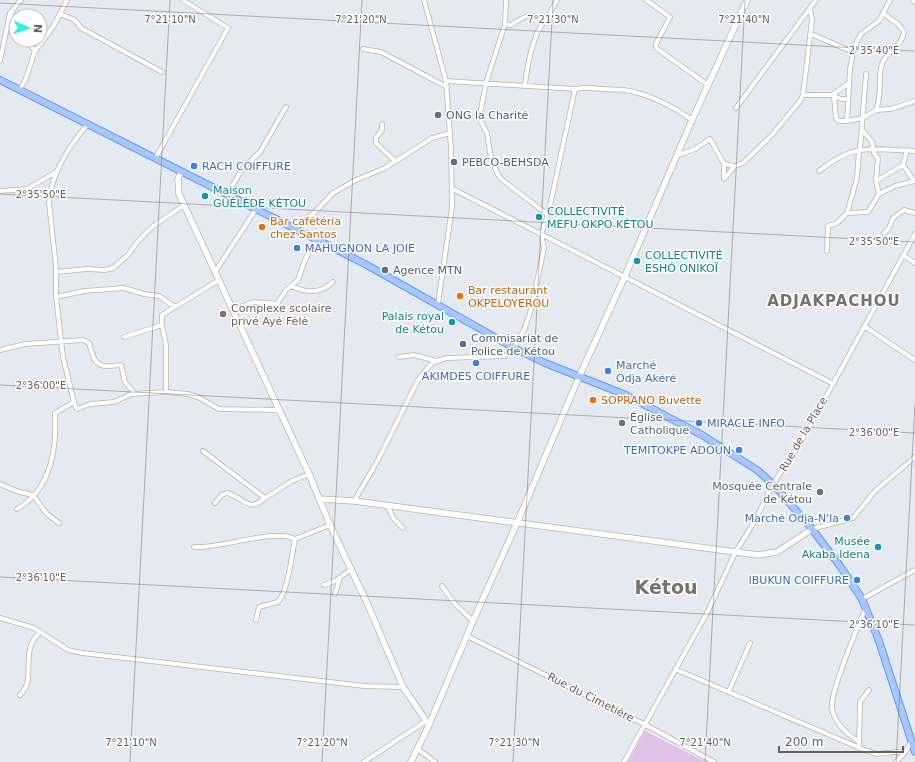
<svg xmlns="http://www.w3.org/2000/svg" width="915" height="762" viewBox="0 0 915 762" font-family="'DejaVu Sans',sans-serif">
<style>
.green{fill:#e2c1e8}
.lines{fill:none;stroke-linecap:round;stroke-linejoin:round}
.street-casing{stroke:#b8b4b1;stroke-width:5.5}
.secondary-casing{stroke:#b9b4b0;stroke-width:7}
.primary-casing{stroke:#569cf8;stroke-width:8}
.street{stroke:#fff;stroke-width:4}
.secondary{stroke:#fff;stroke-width:5.5}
.primary{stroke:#abc6ff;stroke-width:6}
.ticks{fill:none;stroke:#66615d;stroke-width:1;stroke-opacity:0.45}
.service-dot{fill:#5c6f8a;stroke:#fff;stroke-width:1.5}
.shop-dot{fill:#3f7fe0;stroke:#fff;stroke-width:1.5}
.culture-dot{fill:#0f9aa8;stroke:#fff;stroke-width:1.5}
.food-dot{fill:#e8710a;stroke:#fff;stroke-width:1.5}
.education-dot{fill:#8d6e63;stroke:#fff;stroke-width:1.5}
.worship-dot{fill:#6b7280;stroke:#fff;stroke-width:1.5}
.labels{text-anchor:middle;stroke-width:3;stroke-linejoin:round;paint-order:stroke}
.service-label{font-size:11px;fill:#4e5e75;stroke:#fff;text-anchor:start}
.shop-label{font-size:11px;fill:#366cbe;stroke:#fff;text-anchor:start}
.culture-label{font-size:11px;fill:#0d838f;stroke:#fff;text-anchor:start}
.food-label{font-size:11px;fill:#c56008;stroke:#fff;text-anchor:start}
.education-label{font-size:11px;fill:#785e54;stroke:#fff;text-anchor:start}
.worship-label{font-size:11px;fill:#5b616d;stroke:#fff;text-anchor:start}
.street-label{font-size:11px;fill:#66615d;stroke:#fff}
.district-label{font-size:15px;font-weight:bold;letter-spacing:1px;fill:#78716e;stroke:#fff}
.town-label{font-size:19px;font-weight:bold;fill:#78716e;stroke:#fff}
.ticks-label{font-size:10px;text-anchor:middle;fill:#66615d;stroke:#fff;stroke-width:3;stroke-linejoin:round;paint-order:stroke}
</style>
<rect width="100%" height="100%" fill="#e5e9f0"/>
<!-- green -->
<path class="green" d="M645 731 706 762H628Z"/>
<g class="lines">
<defs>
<path id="street" d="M424 0 446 81 451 148 452 207 438 304
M506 0 505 24 486 83 480 114V120L487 133 490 153 497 173 501 179 548 215
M646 0 670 17 656 44V48L708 85
M890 0 879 21 861 34 854 47 850 69 847 121 863 118 876 110 891 109 915 101
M913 0 915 2
M11 14 16 29
M60 14 75 20 81 28 162 72
M505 24 511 25C526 15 529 13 546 20L557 0
M811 34 853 52
M26 40 35 51
M363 49 381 52 447 87
M0 61 10 13 21 0
M446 81 575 89C585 87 592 88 602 89 610 90 617 89 624 90 650 94 671 105 692 120
M525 85C527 67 533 32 546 20
M19 90 25 81 35 51 53 27 67 0
M803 95H832L849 83
M834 96 841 99H848
M834 97 836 118 839 121H847
M736 108 816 0
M876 110C883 93 877 79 882 64 886 51 902 47 904 32L898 24 884 14
M382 124V130L376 138V143L395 161
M862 130 872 142 874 153 878 158 876 181 879 194
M860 149 866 74
M678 155 695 149 710 139 724 164 735 166 743 163 771 136 800 101 803 95 812 20 810 9
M155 159 228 28 183 0
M903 165 914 181
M819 171C857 141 871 150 915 151
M724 179 735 166
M724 179V164
M876 181 903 165 907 150
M453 189 832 383
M0 191 27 189 56 172
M227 194 243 168 260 152 286 107
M847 213 857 178 859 150
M295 229 315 212 333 193 356 180 385 168 432 138 450 133
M884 233 889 228 893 218 904 210 915 213
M827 251 828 226 837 223 847 213 868 212 879 194 895 186 915 181
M903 255 915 263
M56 272 87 269 105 270 113 268 128 255 138 241 152 227 184 205
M215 272 256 209
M291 286C307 293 320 294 333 282
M56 297 84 291 124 288 144 294 159 296 175 307 219 280
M233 310 253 302 277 304 286 290 298 280 305 260 316 240
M162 325 166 345V392L188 394 198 397 219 409 278 410
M864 326 915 360
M124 337 162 325V315L175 307
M0 350 25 344 83 340 89 343C92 352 93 365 105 366 110 367 116 365 121 365L125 382 135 394
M399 357 414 355 437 361
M74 402 77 409 90 404 114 402 132 394 166 392
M203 451 265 498 292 481 309 474
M0 484 19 492 33 495 47 514 59 523
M354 501 378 460 418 380 431 364 437 361 447 358 505 356 514 348 525 328 532 306 544 248 541 234 548 215 575 89
M215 503 222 495 227 493C244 497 248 514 265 498
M387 505 394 519 403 528
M17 509C51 490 57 449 55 413L74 402 63 357 56 297V267L49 203C51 173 69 146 88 124
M812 529 853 518 875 491 915 457
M194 547C222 549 272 528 295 539L330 525
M324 585 335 581 350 570
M442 586 455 604 473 621
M335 594 340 578
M862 599 915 570
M0 618 34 628 68 650 82 653 364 686 403 687
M256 620 259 607 278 602C288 591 292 554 295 539
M467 636 644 724 714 762
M675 669 867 751 877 754 906 751
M729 691 750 643
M20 695C38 678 18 653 40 632
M858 741C846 733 834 723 832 708 830 691 858 627 866 607
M859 748 860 702 869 690
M418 749 435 762
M364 762 426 721
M624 762 707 613 735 553 756 519 773 484 805 435 915 234
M896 762 906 751 911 742"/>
<path id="secondary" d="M181 172 178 179 179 194 309 474 330 525 368 605 403 687 429 725
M319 499 354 501 758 555 777 552 812 529
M411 762 429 725 473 621 517 523 579 377 625 276 692 120 747 0"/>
<path id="primary" d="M0 80 365 264 514 348 545 363 626 395 702 435 757 470 773 484 812 529 840 566 862 599 879 641 915 752"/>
</defs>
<!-- street casing -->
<use href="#street" class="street-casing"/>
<!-- secondary casing -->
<use href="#secondary" class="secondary-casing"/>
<!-- primary casing -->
<use href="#primary" class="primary-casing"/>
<!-- street -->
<use href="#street" class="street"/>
<!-- secondary -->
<use href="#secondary" class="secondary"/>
<!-- primary -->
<use href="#primary" class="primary"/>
</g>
<!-- ticks -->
<path class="ticks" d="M0 3 915 51M0 194 915 242M0 385 915 433M0 577 915 625M130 762 170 0M322 762 362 0M513 762 553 0M705 762 745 0M896 762 915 404"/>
<!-- markers -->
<g class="service-dot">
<circle cx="438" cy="115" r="4"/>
<circle cx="454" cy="162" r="4"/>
<circle cx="385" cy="270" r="4"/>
<circle cx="463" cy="344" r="4"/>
</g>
<g class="shop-dot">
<circle cx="194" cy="166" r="4"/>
<circle cx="297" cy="248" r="4"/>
<circle cx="476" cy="363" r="4"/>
<circle cx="608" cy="371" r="4"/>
<circle cx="699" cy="423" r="4"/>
<circle cx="739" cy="450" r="4"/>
<circle cx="847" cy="518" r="4"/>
<circle cx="857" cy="580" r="4"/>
</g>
<g class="culture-dot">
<circle cx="205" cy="196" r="4"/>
<circle cx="539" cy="217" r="4"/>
<circle cx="637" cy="261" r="4"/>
<circle cx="452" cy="322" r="4"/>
<circle cx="878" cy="547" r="4"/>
</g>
<g class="food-dot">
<circle cx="262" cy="227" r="4"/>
<circle cx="460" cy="296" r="4"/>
<circle cx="593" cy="400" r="4"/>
</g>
<circle class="education-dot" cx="223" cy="314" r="4"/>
<g class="worship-dot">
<circle cx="622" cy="423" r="4"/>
<circle cx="820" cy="492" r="4"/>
</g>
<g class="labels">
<!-- service labels -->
<g class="service-label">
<text x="446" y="119">ONG la Charité</text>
<text x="462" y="166">PEBCO-BEHSDA</text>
<text x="393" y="274">Agence MTN</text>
<text x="471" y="342">Commisariat de<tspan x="471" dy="13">Police de Kétou</tspan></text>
</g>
<!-- shop labels -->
<g class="shop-label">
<text x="202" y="170">RACH COIFFURE</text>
<text x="305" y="252">MAHUGNON LA JOIE</text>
<text x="616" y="369">Marché<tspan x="616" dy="13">Odja Akéré</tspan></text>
<text x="476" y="380" text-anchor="middle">AKIMDES COIFFURE</text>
<text x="707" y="427">MIRACLE INFO</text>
<text x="731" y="454" text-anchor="end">TEMITOKPE ADOUN</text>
<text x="839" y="522" text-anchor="end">Marché Odja-N'la</text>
<text x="849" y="584" text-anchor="end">IBUKUN COIFFURE</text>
</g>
<!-- culture labels -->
<g class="culture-label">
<text x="213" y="194">Maison<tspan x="213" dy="13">GUÈLÈDE KÉTOU</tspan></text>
<text x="547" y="215">COLLECTIVITÉ<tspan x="547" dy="13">MEFU OKPO KÉTOU</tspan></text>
<text x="645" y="259">COLLECTIVITÉ<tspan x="645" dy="13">ESHÓ ONIKOÏ</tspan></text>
<text x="444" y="320" text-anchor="end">Palais royal<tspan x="444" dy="13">de Kétou</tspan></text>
<text x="870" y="545" text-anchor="end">Musée<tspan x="870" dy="13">Akaba Idena</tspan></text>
</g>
<!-- food labels -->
<g class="food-label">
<text x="270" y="225">Bar cafétéria<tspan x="270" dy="13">chez Santos</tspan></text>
<text x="468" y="294">Bar restaurant<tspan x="468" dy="13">OKPELOYEROU</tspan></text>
<text x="601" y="404">SOPRANO Buvette</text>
</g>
<!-- education labels -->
<g class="education-label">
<text x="231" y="312">Complexe scolaire<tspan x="231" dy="13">privé Ayé Fèlè</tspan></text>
</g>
<!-- worship labels -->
<g class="worship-label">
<text x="630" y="421">Église<tspan x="630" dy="13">Catholique</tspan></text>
<text x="812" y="490" text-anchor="end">Mosquée Centrale<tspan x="812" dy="13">de Kétou</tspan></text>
</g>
<!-- street labels -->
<g class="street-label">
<text transform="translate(803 434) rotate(-60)" y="4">Rue de la Place</text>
<text transform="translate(591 697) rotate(27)" y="4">Rue du Cimetière</text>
</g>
<!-- district labels -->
<g class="district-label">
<text x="834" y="306">ADJAKPACHOU</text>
</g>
<!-- town labels -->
<g class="town-label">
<text x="666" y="594">Kétou</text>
</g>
</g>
<g class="ticks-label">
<text x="170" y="23">7°21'10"N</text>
<text x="361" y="23">7°21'20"N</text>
<text x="553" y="23">7°21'30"N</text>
<text x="744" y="23">7°21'40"N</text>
<text x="874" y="54">2°35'40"E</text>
<text x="41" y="198">2°35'50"E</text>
<text x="874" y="245">2°35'50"E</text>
<text x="41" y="389">2°36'00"E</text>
<text x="874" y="436">2°36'00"E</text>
<text x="41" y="581">2°36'10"E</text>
<text x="874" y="628">2°36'10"E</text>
<text x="131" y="746">7°21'10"N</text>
<text x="322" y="746">7°21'20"N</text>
<text x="514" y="746">7°21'30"N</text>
<text x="705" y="746">7°21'40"N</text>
</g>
<!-- north arrow -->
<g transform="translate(28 28) rotate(93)"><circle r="19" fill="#ffffff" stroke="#c2c0be"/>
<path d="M0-3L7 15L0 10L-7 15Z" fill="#2af2e2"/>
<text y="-6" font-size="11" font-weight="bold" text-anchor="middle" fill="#66615d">N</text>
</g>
<!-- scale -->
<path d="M779 746v6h124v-6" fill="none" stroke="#66615d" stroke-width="2"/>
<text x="785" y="746" font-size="12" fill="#66615d" stroke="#ffffff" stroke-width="3" paint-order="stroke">200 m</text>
</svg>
